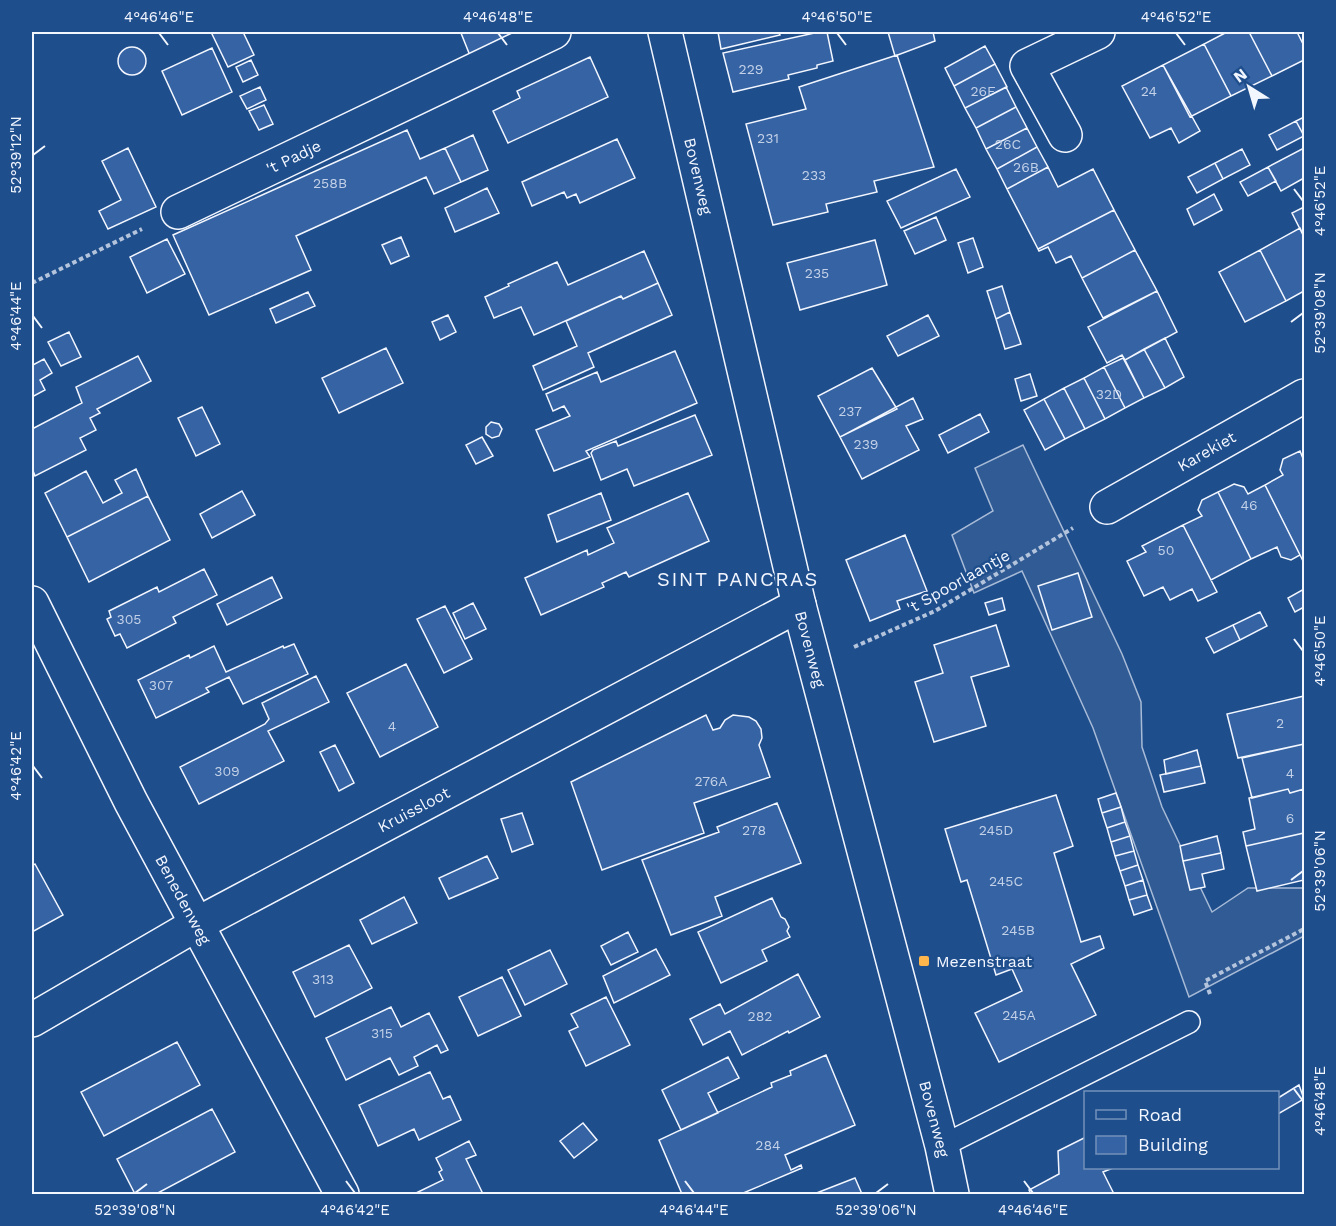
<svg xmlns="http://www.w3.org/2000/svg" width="1336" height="1226" viewBox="0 0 1336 1226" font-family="'Work Sans',sans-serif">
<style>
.built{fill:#305b95;stroke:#a8bbd7;stroke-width:1.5}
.building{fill:#3563a3;stroke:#f2f6ff;stroke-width:1.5}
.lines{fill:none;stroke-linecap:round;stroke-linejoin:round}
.lane-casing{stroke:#f2f6ff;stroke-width:24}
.street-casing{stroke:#f2f6ff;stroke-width:36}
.secondary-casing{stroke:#f2f6ff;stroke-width:36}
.path{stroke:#b3c4dc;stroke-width:4;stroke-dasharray:4.5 3;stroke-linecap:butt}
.lane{stroke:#1f4e8c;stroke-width:21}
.street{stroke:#1f4e8c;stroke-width:33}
.secondary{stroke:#1f4e8c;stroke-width:33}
.ticks{fill:none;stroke:#f2f6ff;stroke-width:2}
.poi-dot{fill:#ffb74d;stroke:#1f4e8c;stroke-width:2}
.labels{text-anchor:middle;stroke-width:4.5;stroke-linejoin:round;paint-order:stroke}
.number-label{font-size:14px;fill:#c3d1e8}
.street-label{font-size:16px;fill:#f2f6ff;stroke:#1f4e8c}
.poi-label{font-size:16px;fill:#f2f6ff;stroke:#1f4e8c;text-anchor:start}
.quarter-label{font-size:20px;letter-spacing:1.5px;fill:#f2f6ff;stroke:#1f4e8c}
.neatline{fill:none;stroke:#f2f6ff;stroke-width:2}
.ticks-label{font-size:15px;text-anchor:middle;fill:#f2f6ff}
</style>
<rect width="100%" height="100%" fill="#1f4e8c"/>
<!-- built -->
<path class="built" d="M1023 445 1122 654 1141 702 1142 747 1162 807 1212 912 1248 888H1304V936L1189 997 1093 728 1022 571 974 593 952 535 993 511 975 468Z"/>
<!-- building -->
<path class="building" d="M211 32H243L254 55 228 67Z
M466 32H509L513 42 471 58 461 33Z
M718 32H779L780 35 721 49Z
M819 32H827L833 61 817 65V68L788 75 789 79 733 92 723 53Z
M888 32H933L935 41 895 56Z
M1227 32H1249L1272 76 1231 96 1204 44Z
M1249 32H1297L1304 46V60L1272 76Z
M1204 44 1231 96 1190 117 1163 65Z
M985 46 995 64 954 86 945 68Z
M118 61a14 14 0 1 1 28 0a14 14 0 1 1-28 0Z
M212 48 232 92 182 115 162 71Z
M897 55 934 167 874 181 877 192 826 204 828 212 773 225 746 124 806 109 799 87Z
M590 57 608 97 508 143 493 111 520 98 517 91Z
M251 60 258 75 243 82 236 67Z
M995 64 1007 87 965 108 954 86Z
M1163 65 1200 131 1179 143 1171 128 1150 138 1122 86Z
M260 87 266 100 247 109 240 96Z
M1006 87 1016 107 976 128 965 108Z
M264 105 273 124 259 130 249 111Z
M1016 107 1027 128 986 149 976 128Z
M1304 117V136L1296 121Z
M1296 121 1304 136 1277 150 1269 135Z
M1027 128 1037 147 997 169 986 149Z
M407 130 420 159 445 148 461 182 434 194 426 177 296 236 311 270 209 315 173 235Z
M473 135 488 170 461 182 445 148Z
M617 139 635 178 580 203 576 194 567 198 564 192 532 206 522 182Z
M1037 147 1048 167 1007 189 997 169Z
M128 148 156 207 108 229 99 211 121 200 102 161Z
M1304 148V178L1281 191 1268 167Z
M1242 149 1250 165 1223 179 1215 163Z
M1215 163 1223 179 1197 193 1188 177Z
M1048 167 1058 187 1093 169 1114 210 1038 249 1007 189Z
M1268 167 1276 181 1248 196 1240 182Z
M956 169 970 197 901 228 887 201Z
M487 188 499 213 455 232 445 208Z
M1214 194 1222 210 1194 225 1187 209Z
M1304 207V237L1292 213Z
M1114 210 1135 250 1082 278 1071 256 1056 263 1048 247 1039 251 1038 249Z
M936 217 946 240 915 254 904 231Z
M1300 228 1304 237V291L1286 301 1260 250Z
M401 237 409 256 391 264 382 245Z
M973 238 983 267 968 273 958 243Z
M167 239 185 274 147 293 130 257Z
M875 240 887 285 800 310 787 263Z
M1135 250 1157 291 1103 318 1082 278Z
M1260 250 1286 301 1245 322 1219 272Z
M644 251 658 283 623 299 621 296 534 335 521 307 494 318 485 297 509 286 508 284 557 262 568 285Z
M658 283 672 315 588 353 594 367 543 390 533 366 577 346 566 321 621 296 623 299Z
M1002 286 1010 312 996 319 987 291Z
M1157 291 1177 332 1125 360 1122 355 1107 363 1088 327Z
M308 292 315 306 276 323 270 309Z
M1010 312 1021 344 1005 349 996 319Z
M448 315 456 332 440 340 432 322Z
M928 315 939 336 898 356 887 336Z
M69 332 81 357 61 366 48 342Z
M1165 338 1184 377 1165 388 1144 349Z
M386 348 403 383 339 413 322 378Z
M1144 349 1165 388 1144 398 1125 360Z
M675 351 697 403 586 451 590 457 554 471 536 430 570 416 564 406 553 411 546 394 597 372 601 382Z
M138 356 151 381 97 409 100 413 90 418 96 430 80 438 86 450 35 476 32 468V429L82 403 76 387Z
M1123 358 1144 398 1125 408 1104 367Z
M44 359 52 373 40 380 45 390 32 397V363L33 365Z
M1104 367 1125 408 1105 419 1084 378Z
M872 368 897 409 840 437 818 396Z
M1030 374 1037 396 1021 401 1015 379Z
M1084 378 1105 419 1085 429 1064 388Z
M1064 388 1085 429 1065 439 1044 399Z
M913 398 923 419 906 426 919 450 862 479 840 437Z
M1044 399 1065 439 1045 450 1024 410Z
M202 407 220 444 196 456 178 418Z
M980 414 989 432 948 453 939 435Z
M695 415 712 455 634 486 627 469 601 480 591 453 593 450 616 441 618 446Z
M491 422 499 424 502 429 499 436 492 438 486 434V427Z
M482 437 493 456 476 464 466 445Z
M1300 451 1304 461V563L1265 485 1283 475 1280 470 1283 459Z
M136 469 148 496 67 537 45 493 86 471 103 503 122 493 115 480Z
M1234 484 1244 487 1248 494 1265 485 1300 555 1291 560 1281 557 1277 547 1251 559 1218 492Z
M242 491 255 515 212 538 200 514Z
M1218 492 1251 559 1211 580 1183 525 1202 516 1198 510 1202 500Z
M601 493 611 520 557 542 548 515Z
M688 493 709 541 629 577 626 572 602 583 604 587 541 615 525 578 587 550 588 555 614 543 607 528Z
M148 496 170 540 89 582 67 537Z
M1183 525 1217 592 1198 601 1192 589 1170 600 1163 587 1144 596 1127 561 1146 552 1142 546Z
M905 535 927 591 897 601 900 609 870 621 846 560Z
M204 569 217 595 173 617 176 623 127 648 120 634 115 636 107 619 111 617 109 611 157 587 159 592Z
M1078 573 1092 617 1052 630 1038 586Z
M272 577 282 598 227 625 217 604Z
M1304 589V607L1295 612 1288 598Z
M1002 598 1005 610 989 615 985 603Z
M473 603 486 629 465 639 453 613Z
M445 606 472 659 444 673 417 619Z
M1260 612 1267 626 1240 640 1233 625Z
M996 625 1009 666 971 677 986 726 934 742 915 682 943 673 934 645Z
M1233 625 1240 640 1214 653 1206 638Z
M294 644 308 674 243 704 229 677 206 688 209 692 156 718 138 680 189 655 190 658 214 646 226 672 283 646 284 648Z
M406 664 438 727 380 757 347 693Z
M316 676 329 702 268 731 284 761 199 804 180 767 265 724 269 719 262 703Z
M1304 696V744L1238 758 1227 714Z
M706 715 713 730 720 728 725 720 733 715 749 717 756 721 761 729 762 738 759 745 770 777 694 803 704 833 602 870 571 782Z
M1304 744V789L1290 793 1288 789 1252 798 1242 758Z
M335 745 354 783 339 791 320 752Z
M1197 750 1201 766 1166 774 1164 760Z
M1201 766 1205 783 1164 792 1160 775Z
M1288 789 1290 793 1304 789V833L1246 846 1243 832 1255 829 1249 798Z
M1116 793 1121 807 1102 813 1098 799Z
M1056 795 1073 846 1054 853 1081 942 1100 936 1104 948 1071 964 1096 1015 999 1062 975 1013 1022 991 1012 969 996 975 967 880 961 882 945 829Z
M777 803 801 863 715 897 722 916 671 935 642 860 719 832 717 827Z
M1121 807 1125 822 1107 828 1102 813Z
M522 813 533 844 512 852 501 819Z
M1125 822 1130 836 1111 842 1107 828Z
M1304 833V880L1257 891 1246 846Z
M1130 836 1134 851 1115 856 1111 842Z
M1217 836 1221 853 1183 861 1180 846Z
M1134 851 1138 865 1120 871 1115 856Z
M1221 853 1224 869 1202 874 1205 887 1190 890 1183 861Z
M487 856 498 878 449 899 439 878Z
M35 864 63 915 32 932V866Z
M1138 865 1143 880 1125 886 1120 871Z
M1143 880 1147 895 1129 900 1125 886Z
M1147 895 1152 909 1134 915 1129 900Z
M404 897 417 923 372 944 360 920Z
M772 898 781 917 785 919 789 927 787 931 790 937 762 950 767 961 721 983 698 932Z
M628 932 638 952 611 965 601 946Z
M349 945 372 988 315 1017 293 972Z
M656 949 670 975 614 1003 603 976Z
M550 950 567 984 525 1005 508 970Z
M798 974 820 1017 789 1033 788 1031 742 1055 730 1031 703 1045 690 1019 720 1004 725 1014Z
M502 977 521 1016 478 1036 459 997Z
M606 997 630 1045 586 1066 569 1031 578 1027 571 1014Z
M391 1007 401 1027 429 1013 448 1050 441 1053 437 1045 414 1057 418 1066 399 1075 390 1058 346 1080 326 1038Z
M177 1042 200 1085 104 1136 81 1092Z
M826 1055 855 1125 785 1155 791 1170 801 1165 802 1168 741 1194H682L659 1140 772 1087 771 1083 791 1075 790 1071Z
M728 1057 739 1078 708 1093 718 1113 681 1130 662 1090Z
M430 1072 443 1099 450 1096 461 1120 419 1140 414 1129 378 1146 359 1105Z
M1299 1085 1304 1099 1278 1114V1098Z
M212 1109 235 1152 156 1194H135L117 1159Z
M583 1123 597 1140 574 1158 560 1141Z
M1086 1137V1168H1113L1103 1172 1114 1194H1031L1029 1190 1059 1174 1058 1151Z
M469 1141 476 1155 466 1159 483 1194H414L443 1180 439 1172 442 1170 436 1158Z
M855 1178 862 1194H814Z"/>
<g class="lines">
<defs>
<path id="lane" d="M942 1146 1189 1022"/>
<g id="street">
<path d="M1065 135 1027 66 1098 32"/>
<path id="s1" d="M178 212 554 32"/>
<path id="s2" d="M1107 507 1304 396"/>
<path id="s3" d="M32 603 131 802 342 1194"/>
</g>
<g id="secondary">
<path id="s4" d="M665 32 799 605 942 1146 952 1194"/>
<path id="s5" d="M32 1020 197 924 799 605"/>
</g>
</defs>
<!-- lane casing -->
<use href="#lane" class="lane-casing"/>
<!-- street casing -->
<use href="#street" class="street-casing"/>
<!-- secondary casing -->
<use href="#secondary" class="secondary-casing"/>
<!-- path -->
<path class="path" d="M32 283 142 229
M854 647 935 611 1073 528
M1210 994 1205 981 1304 929"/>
<!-- lane -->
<use href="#lane" class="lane"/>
<!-- street -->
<use href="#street" class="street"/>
<!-- secondary -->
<use href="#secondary" class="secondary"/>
</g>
<!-- ticks -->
<path class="ticks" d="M159 33 168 45M498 33 507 45M837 33 846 45M1176 33 1185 45M33 155 45 146M1294 189 1303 201M33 316 42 328M1291 322 1303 313M1294 639 1303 651M33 766 42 778M1291 880 1303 871M1294 1089 1303 1101M346 1181 355 1193M685 1181 694 1193M1024 1181 1033 1193M135 1193 147 1184M876 1193 888 1184"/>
<!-- markers -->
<rect class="poi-dot" x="918" y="955" width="12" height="12" rx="3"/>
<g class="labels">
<!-- number labels -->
<g class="number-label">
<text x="751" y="74">229</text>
<text x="983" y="96">26F</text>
<text x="1149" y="96">24</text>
<text x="768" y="143">231</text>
<text x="1008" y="149">26C</text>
<text x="1026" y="172">26B</text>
<text x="814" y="180">233</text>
<text x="330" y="188">258B</text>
<text x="817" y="278">235</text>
<text x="1109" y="399">32D</text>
<text x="850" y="416">237</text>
<text x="866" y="449">239</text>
<text x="1249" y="510">46</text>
<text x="1166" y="555">50</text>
<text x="129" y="624">305</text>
<text x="161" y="690">307</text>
<text x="1280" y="728">2</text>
<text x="392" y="731">4</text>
<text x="227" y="776">309</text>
<text x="1290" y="778">4</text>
<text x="711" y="786">276A</text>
<text x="1290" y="823">6</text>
<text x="754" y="835">278</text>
<text x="996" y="835">245D</text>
<text x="1006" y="886">245C</text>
<text x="1018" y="935">245B</text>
<text x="323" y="984">313</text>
<text x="1019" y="1020">245A</text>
<text x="760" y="1021">282</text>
<text x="382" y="1038">315</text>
<text x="768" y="1150">284</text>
</g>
<!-- street labels -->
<g class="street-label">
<text dy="6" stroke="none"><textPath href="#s1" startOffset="128">'t Padje</textPath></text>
<text dy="6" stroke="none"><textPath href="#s4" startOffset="148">Bovenweg</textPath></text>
<text dy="6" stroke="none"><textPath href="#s2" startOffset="114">Karekiet</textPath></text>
<text transform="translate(958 581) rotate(-29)" y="6">'t Spoorlaantje</text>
<text dy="6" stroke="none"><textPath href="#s4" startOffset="634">Bovenweg</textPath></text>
<text dy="6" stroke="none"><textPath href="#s5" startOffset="436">Kruissloot</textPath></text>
<text dy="6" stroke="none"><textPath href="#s3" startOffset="333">Benedenweg</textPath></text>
<text dy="6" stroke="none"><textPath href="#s4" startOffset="1120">Bovenweg</textPath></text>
</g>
<!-- poi labels -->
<g class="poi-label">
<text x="936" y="967">Mezenstraat</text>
</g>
<!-- quarter labels -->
<g class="quarter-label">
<text x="738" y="586">SINT PANCRAS</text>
</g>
</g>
<!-- border -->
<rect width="1336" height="1226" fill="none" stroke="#1f4e8c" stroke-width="66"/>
<!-- legend -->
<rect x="1084" y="1091" width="195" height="78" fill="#1f4e8c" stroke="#7391ba" stroke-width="1.5"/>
<rect x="1096" y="1110" width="30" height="9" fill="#1f4e8c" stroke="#7391ba" stroke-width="1.5"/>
<text x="1138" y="1121" font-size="18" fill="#f2f6ff">Road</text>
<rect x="1096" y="1136" width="30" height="18" fill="#3563a3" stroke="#7391ba" stroke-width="1.5"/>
<text x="1138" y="1151" font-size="18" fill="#f2f6ff">Building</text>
<!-- north arrow -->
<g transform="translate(1249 87) rotate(323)" stroke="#1f4e8c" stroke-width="4.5" paint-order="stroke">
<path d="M0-4.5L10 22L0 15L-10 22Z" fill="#f2f6ff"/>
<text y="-9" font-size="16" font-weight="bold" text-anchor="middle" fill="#f2f6ff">N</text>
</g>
<rect x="33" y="33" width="1270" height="1160" class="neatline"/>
<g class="ticks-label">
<text x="159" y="22">4°46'46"E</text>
<text x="498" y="22">4°46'48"E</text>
<text x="837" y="22">4°46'50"E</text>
<text x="1176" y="22">4°46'52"E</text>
<text transform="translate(16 155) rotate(-90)" y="5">52°39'12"N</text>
<text transform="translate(1320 201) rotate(-90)" y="5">4°46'52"E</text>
<text transform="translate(1320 313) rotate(-90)" y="5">52°39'08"N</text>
<text transform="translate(16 316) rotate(-90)" y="5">4°46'44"E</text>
<text transform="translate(1320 651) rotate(-90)" y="5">4°46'50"E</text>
<text transform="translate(16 766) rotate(-90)" y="5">4°46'42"E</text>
<text transform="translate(1320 871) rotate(-90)" y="5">52°39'06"N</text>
<text transform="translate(1320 1101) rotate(-90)" y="5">4°46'48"E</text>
<text x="135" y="1215">52°39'08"N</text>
<text x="355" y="1215">4°46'42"E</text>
<text x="694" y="1215">4°46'44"E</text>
<text x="876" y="1215">52°39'06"N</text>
<text x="1033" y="1215">4°46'46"E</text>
</g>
</svg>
